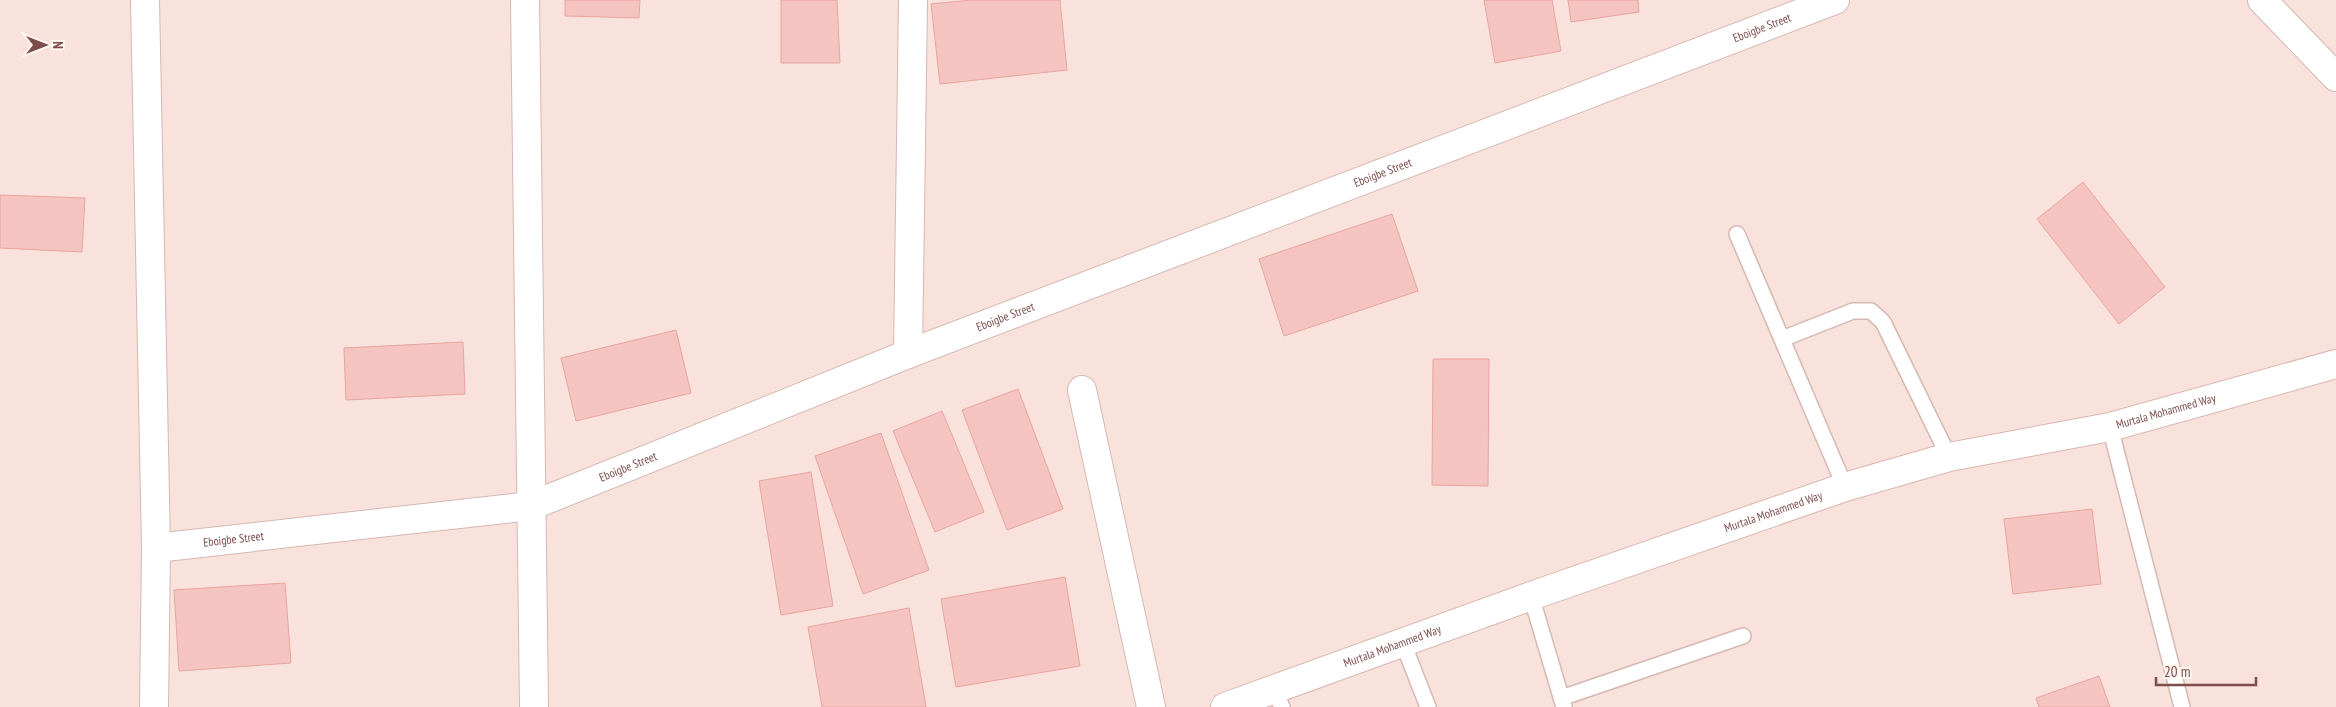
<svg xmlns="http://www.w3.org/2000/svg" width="2336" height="707" viewBox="0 0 2336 707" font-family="'PT Sans Narrow',sans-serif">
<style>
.residential{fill:#f8e2db}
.building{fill:#f5c4c0;stroke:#e9a49f}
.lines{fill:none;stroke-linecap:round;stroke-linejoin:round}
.lane-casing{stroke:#d6b8b3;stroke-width:18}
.street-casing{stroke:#d6b8b3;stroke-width:30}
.secondary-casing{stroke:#dab6b0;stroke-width:30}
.lane{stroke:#fff;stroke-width:15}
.street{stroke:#fff;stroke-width:28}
.secondary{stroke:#fff;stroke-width:28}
.labels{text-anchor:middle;stroke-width:4.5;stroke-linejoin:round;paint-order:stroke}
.street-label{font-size:12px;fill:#7c4d4a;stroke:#fff6f2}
</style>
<rect width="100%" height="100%" fill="#fef0ea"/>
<!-- residential -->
<path class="residential" d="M0 0H2336V707H0Z"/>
<!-- building -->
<path class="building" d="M565 0H640L639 18 565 16Z
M781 0H837L840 63H781Z
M971 0H1060L1067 70 940 84 931 4Z
M1484 0H1552L1561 51 1495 63Z
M1568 0H1638L1639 12 1571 22Z
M2083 182 2165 287 2119 324 2037 219Z
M0 195 85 198 82 252 0 248Z
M1392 214 1418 291 1284 336 1259 259Z
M676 330 691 393 576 421 561 358Z
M463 342 465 394 346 400 344 348Z
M1433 359H1489L1488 486 1432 485Z
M1018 389 1063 509 1007 530 962 410Z
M942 411 984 512 935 532 893 431Z
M881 433 929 570 863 594 815 456Z
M811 472 833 606 781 615 759 481Z
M2092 509 2101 584 2013 594 2004 519Z
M1065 577 1080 666 956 687 941 599Z
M285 583 291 663 179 671 174 590Z
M909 608 926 707H822L808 627Z
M2099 676 2110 707H2039L2036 698Z"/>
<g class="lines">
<defs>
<path id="lane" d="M1737 234 1845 487
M1782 339 1853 311H1871L1883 322 1949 457
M2110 427 2182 707
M1531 596 1564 707
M1403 643 1428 707
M1274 689 1282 707
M1561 698 1743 636"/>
<g id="street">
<path d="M145 0 156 548 154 707"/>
<path d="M525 0 534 707"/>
<path d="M2262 0 2336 77"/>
<path d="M908 354 913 0"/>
<path d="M1082 390 1151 707"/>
<path id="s1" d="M156 548 531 506 908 354 1835 0"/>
</g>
<g id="secondary">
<path id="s2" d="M1225 707 1531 596 1845 487 1949 457 2110 427 2336 364"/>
</g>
</defs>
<!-- lane casing -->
<use href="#lane" class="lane-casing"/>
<!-- street casing -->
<use href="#street" class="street-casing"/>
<!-- secondary casing -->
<use href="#secondary" class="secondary-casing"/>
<!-- lane -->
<use href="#lane" class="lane"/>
<!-- street -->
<use href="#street" class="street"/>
<!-- secondary -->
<use href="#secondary" class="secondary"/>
</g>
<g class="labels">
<!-- street labels -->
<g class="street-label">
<text dy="4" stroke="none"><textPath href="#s1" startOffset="1698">Eboigbe Street</textPath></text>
<text dy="4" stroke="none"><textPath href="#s1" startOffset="1292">Eboigbe Street</textPath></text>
<text dy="4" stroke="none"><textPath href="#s1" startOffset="888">Eboigbe Street</textPath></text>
<text dy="4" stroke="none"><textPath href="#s2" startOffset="988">Murtala Mohammed Way</textPath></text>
<text dy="4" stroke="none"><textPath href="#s1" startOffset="482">Eboigbe Street</textPath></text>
<text dy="4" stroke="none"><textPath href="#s2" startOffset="582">Murtala Mohammed Way</textPath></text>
<text dy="4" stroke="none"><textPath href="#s1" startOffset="78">Eboigbe Street</textPath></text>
<text dy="4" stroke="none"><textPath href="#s2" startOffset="178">Murtala Mohammed Way</textPath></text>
</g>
</g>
<!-- north arrow -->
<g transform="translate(45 45) rotate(90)" stroke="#fff6f2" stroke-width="4" paint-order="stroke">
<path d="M0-4L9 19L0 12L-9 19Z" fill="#7c4d4a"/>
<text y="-8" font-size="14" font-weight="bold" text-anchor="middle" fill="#7c4d4a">N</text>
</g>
<!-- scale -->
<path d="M2156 677v8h100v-8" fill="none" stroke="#7c4d4a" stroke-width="2.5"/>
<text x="2164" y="677" font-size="15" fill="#7c4d4a" stroke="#fff6f2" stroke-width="4" paint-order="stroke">20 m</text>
</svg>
